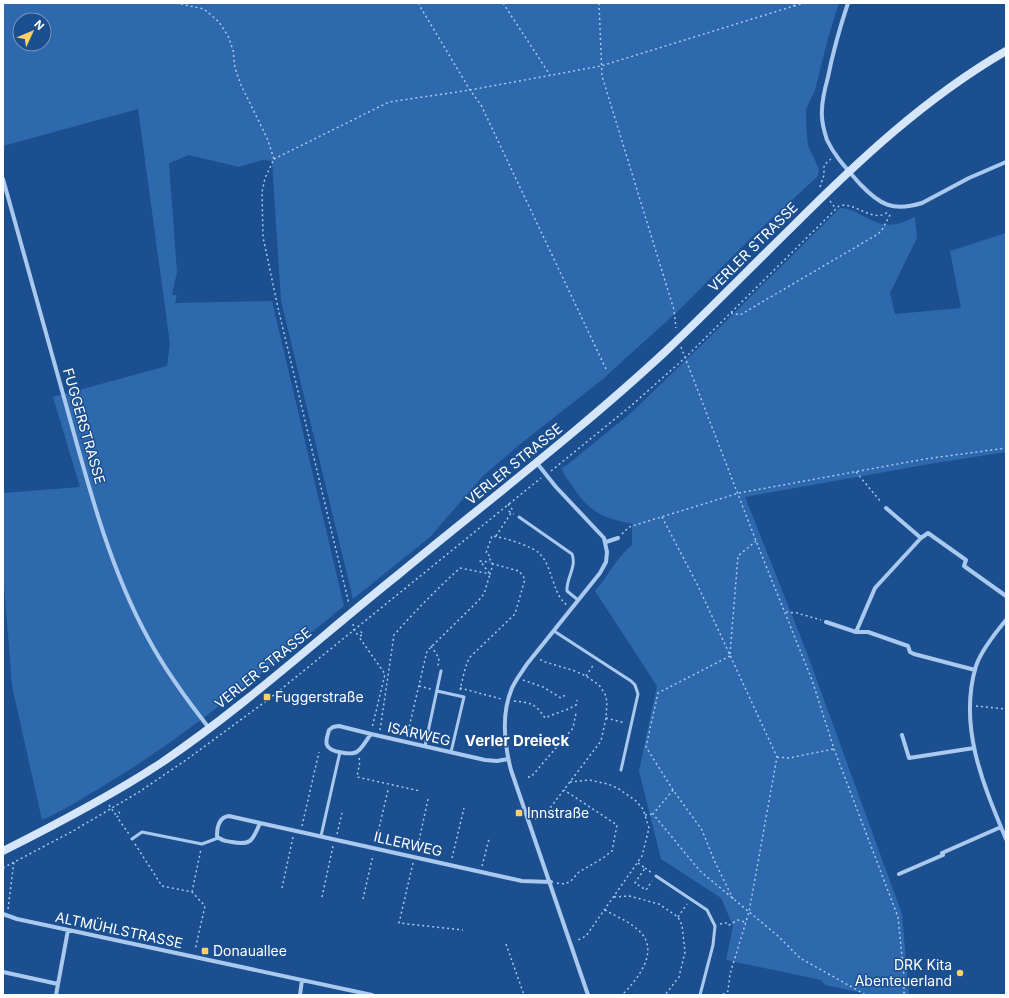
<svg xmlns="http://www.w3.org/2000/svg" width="1009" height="998" viewBox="0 0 1009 998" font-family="Inter,sans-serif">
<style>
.green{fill:#2e69ad;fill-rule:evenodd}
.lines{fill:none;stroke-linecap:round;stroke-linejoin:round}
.path{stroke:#a9c9ee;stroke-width:1.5;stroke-dasharray:2 3;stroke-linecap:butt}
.lane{stroke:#a9c9ee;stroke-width:3}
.street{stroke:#a9c9ee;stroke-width:4}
.secondary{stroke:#d6e6fa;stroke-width:8}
.poi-dot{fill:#ffd166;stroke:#1b4f8f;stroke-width:1.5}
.labels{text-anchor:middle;stroke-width:3;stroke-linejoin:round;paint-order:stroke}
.street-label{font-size:14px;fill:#fff;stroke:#1b4f8f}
.poi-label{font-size:14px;fill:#fff;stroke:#1b4f8f;text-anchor:start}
.neighbourhood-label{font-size:15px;font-weight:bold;fill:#fff;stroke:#1b4f8f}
</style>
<rect width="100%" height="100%" fill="#1b4f8f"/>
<!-- green -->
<path class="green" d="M3 3H839L828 38 815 90 806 109V123L808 146 819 169 818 176 754 235 677 312 628 356 603 379 519 445 483 476 430 537 353 599 281 301 272 161 262 160 239 167 189 155 169 163 177 272 172 295H177L175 303 272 301 344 606C266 669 189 735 103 786 83 798 63 811 42 820L12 686 3 570V493L80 487 53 397 167 366 170 344 138 109 3 146ZM20 20H44V44H20Z
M840 208C848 208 854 211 861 215 883 226 891 229 915 217L917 238 890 293 895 314 961 308 950 251 1006 233V452L935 463 745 497 807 653 902 914 909 995H871L825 985 821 980 726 960 733 926 721 898 661 859 639 771 657 686 595 591C608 576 617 557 632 545V524C603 518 589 512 573 487 569 481 564 475 561 468L567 465 632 412 720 327Z"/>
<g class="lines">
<!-- path -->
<path class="path" d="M176 3 204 9 219 22 228 36 233 50 235 68 241 85 267 138 274 159 265 178 262 192 263 237 278 308 349 604
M418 3 470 90 481 105 606 369
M503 3 550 75
M599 3 602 76 674 310 676 328
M794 6 804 3
M274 159 389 102 470 90 601 66 794 6 793 3
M820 187 824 175V165L831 159
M830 201 836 209
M731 313 740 315 878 234 882 230 891 213
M681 347 756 541 812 680 834 749 898 917 904 976V995
M551 471 632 405 686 357 839 206C856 201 872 224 888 212
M856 472 881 502
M508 504 512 509 509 511 511 513
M662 517 698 586 777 757 749 912 730 974 728 991 722 995
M622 534 629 527 739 493 925 459 1006 448
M496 536 511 513 514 514
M493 564 490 562V556L486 553 492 536C503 537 531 546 539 553 546 560 549 569 552 578 556 589 558 598 567 605
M786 612 797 613 821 620
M353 624 354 630 357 634 361 632 363 634 359 637 385 674 372 728
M431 646 439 658 438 666
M730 654 738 556 756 541
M730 656 658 693 646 747 673 790 702 830 714 860 733 899
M586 676 594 664
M523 680 543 687 561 698 567 694
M419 686 431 689
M460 688 501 699
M514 701C531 703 535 703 545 718 555 713 566 711 576 705L577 700
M976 706 1006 709
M606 718 625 723
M380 730 394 635C415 611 437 589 460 568L490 574 493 564 519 571 525 579 515 614 469 658 465 669 460 690
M407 736 427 651 479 600 484 594 490 574 480 561 490 562
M777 757 789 758 834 749
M359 758 360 761 357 777 420 791
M528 777H531L573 728 576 713
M570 782 589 780 608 784 619 789 636 801 643 809 649 828 642 856 586 936 576 941
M673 790 653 814 700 871 778 936 800 958 866 995
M109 805 115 814 119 812 120 814 117 817 129 834
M645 815 653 814
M535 819 544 816 601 741 606 718 607 702 605 694 599 685 586 676 575 671 545 662 539 659
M302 826 319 752
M337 834 342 813
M376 841 388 790
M135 844 162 886 192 892 205 906 195 950
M417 850 428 799
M452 858 464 808
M413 863 399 923 463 930
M638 863 645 868 635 883 646 890 652 881
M482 866 489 839
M3 868 73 831 139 792 186 760 269 699 541 478
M645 868 652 873
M557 883 565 884 571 881 579 872 603 858 612 851 617 825 564 790
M282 888 293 837
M192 892 201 849
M322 897 333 846
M614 897 629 896 659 904 678 917 682 925 685 952 679 977 665 995
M363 899 373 855
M8 909 14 861
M605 910C615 916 628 921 637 929 662 949 638 979 622 995
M678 917 687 904
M720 924 724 923H728L729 925 738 920 745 922
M506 944 524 995"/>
<!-- lane -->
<path class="lane" d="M519 517 572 554C577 567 566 578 567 591L578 600
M554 631 631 681 635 685 638 694 621 770
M437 691 464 697 451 752
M425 746 441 671
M321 836 340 752
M132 839 142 832 202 844 218 838
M656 876 707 910 715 926 713 945 700 995"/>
<!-- street -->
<path class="street" d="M848 3C840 27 833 52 828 77 825 88 822 99 822 110 821 120 824 131 827 140 835 157 848 170 860 184 880 205 893 212 922 203L969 178 1006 162
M3 179C23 250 43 322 63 394 86 476 107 563 148 638 165 670 187 700 209 728
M536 462 556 487 604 538 607 552 606 562 600 573 527 664C522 672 516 679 512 688 501 714 504 743 511 770L588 995
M886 508 921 538 875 588 856 632H868L908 646 910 652 914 654 975 670
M921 538 928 533 966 560 964 566 1006 596
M606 542 618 538
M1006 620C996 632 981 651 976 666 958 726 983 784 1006 839
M826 622 856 632
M371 734 339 726 333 727 329 730C328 734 325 741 327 745 329 752 353 756 358 751 363 747 367 739 371 734L485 760 497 761 508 759
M902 735 909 758 974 748
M260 823 229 816C219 817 217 826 217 836 221 841 226 841 232 842 251 846 253 840 260 823L522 881 551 882
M899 874 943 855 942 853 1001 827
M3 914 17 919 372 995
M3 972 58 984
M56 995 68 930
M300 995 302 980"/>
<!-- secondary -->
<path class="secondary" d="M3 851C57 824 111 796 161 763 245 706 320 637 399 574 489 500 582 429 667 350 709 310 750 268 792 227 857 162 925 98 1006 51"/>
</g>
<!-- markers -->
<g class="poi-dot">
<rect x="263" y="693" width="8" height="8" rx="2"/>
<rect x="515" y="809" width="8" height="8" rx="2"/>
<rect x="201" y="947" width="8" height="8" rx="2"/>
<circle cx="960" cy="973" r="4"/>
</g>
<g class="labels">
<!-- street labels -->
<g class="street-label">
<text transform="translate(753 247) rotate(-45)" y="5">VERLER STRASSE</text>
<text transform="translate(84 426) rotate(74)" y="5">FUGGERSTRASSE</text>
<text transform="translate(514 464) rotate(-39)" y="5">VERLER STRASSE</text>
<text transform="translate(263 668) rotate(-39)" y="5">VERLER STRASSE</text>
<text transform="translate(419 734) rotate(13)" y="5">ISARWEG</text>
<text transform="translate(408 844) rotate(13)" y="5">ILLERWEG</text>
<text transform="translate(119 930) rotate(12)" y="5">ALTMÜHLSTRASSE</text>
</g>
<!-- poi labels -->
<g class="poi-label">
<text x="275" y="702">Fuggerstraße</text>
<text x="527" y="818">Innstraße</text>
<text x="213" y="956">Donauallee</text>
<text x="952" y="970" text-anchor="end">DRK Kita<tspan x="952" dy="16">Abenteuerland</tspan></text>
</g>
<!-- neighbourhood labels -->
<g class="neighbourhood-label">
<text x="517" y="746">Verler Dreieck</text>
</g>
</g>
<!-- border -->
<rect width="1009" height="998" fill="none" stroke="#ffffff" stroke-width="8"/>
<!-- north arrow -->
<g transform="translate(32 32) rotate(46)"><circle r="19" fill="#1b4f8f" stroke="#7695bc"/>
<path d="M0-3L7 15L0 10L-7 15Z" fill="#ffd166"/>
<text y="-6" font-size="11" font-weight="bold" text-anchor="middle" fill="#ffffff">N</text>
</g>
</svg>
